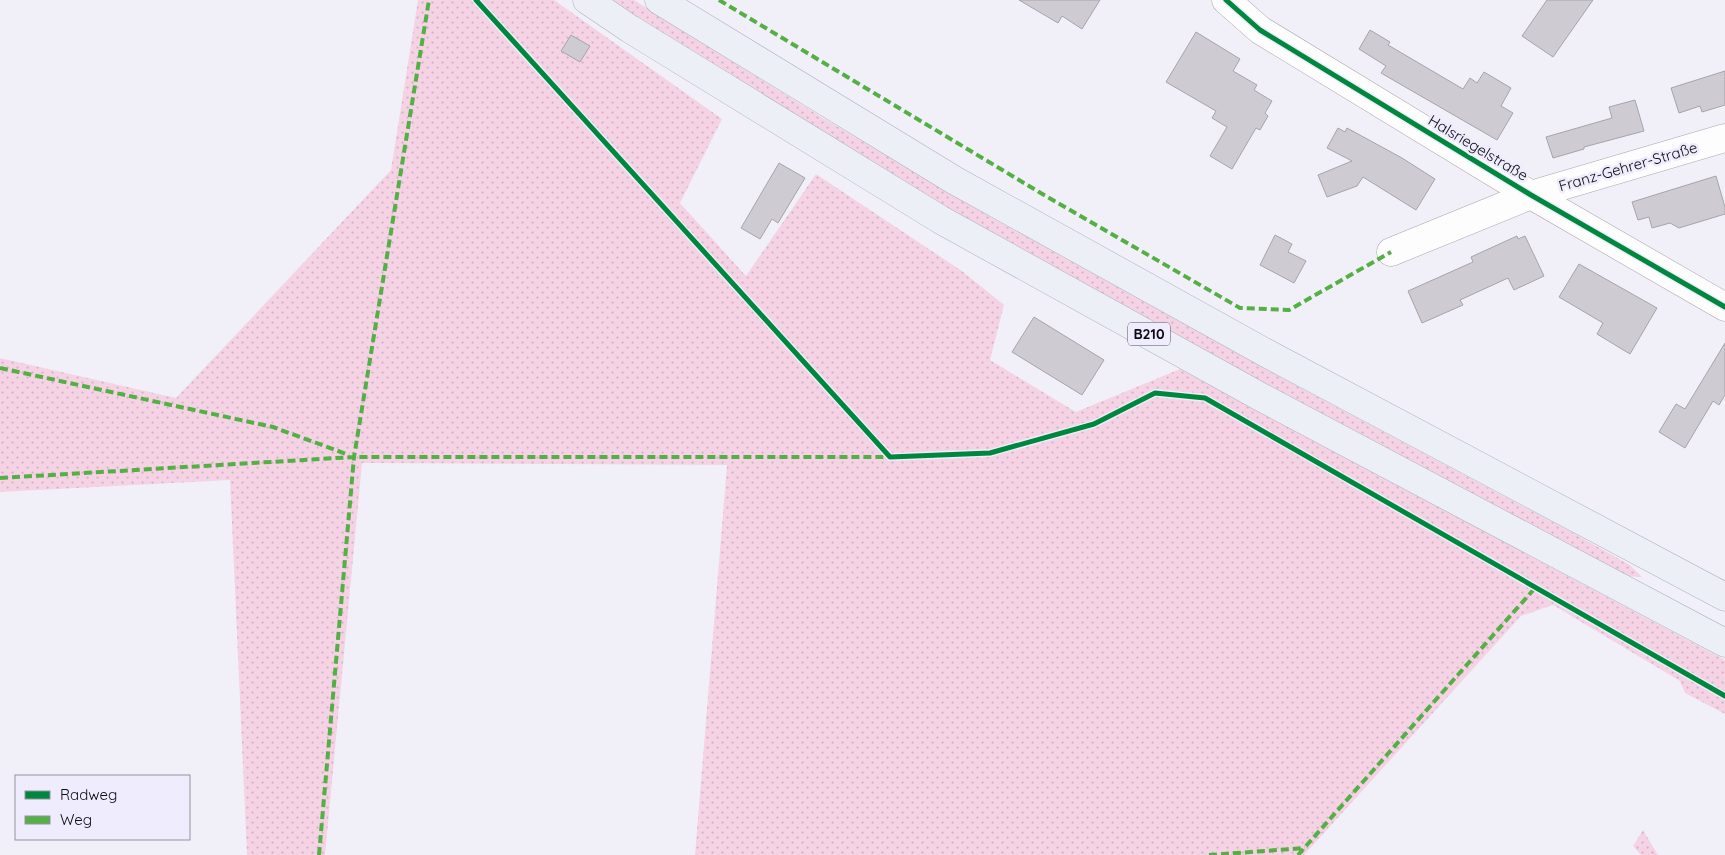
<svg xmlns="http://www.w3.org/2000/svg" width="1725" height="855" viewBox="0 0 1725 855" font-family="Quicksand,sans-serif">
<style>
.grass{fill:url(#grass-dots)}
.building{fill:#ceccd2;stroke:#a6a4aa}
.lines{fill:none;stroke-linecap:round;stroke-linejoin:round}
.minor-casing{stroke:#a7a7ad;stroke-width:29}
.major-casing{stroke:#adb2bf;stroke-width:29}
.minor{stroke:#fdfdfe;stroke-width:28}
.major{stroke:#eceff6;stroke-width:28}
.quiet{stroke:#54b044;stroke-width:4;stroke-dasharray:8 4;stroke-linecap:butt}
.cycleway-casing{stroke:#eeecfd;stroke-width:8}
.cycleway{stroke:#00873e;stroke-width:5}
.labels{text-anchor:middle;stroke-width:5;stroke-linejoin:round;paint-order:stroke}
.shield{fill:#eeecfd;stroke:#504f58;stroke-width:1}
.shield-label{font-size:14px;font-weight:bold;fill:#0c0c11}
.street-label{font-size:15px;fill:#0c0c11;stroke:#eeecfd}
</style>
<defs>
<pattern id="grass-dots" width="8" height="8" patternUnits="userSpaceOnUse" patternTransform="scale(1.25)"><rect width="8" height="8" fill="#f5d3e5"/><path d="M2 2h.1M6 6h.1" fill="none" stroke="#d1b4c3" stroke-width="1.8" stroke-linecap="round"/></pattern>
</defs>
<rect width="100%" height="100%" fill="#f1f0f9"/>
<!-- grass -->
<path class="grass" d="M418 0H554L722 119 680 203 746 276 816 174 962 271 1004 305 990 360 1076 412 1180 369 1725 660V714L1685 693 1680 681 1553 605 1521 616 1304 855H695L727 465 362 463 325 855H247L230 480 0 492V358L176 398 391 170Z
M609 0H634L823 118 994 219 1299 387 1573 533 1630 565 1642 577 1624 576 1298 403 911 188Z
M1643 830 1658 855H1641L1633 846Z"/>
<!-- building -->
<path class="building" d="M1019 0H1100L1082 29 1062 16 1058 23Z
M1547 0H1593L1553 57 1522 36Z
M1370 30 1390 42 1388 45 1463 89 1470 78 1477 83 1484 72 1511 88 1501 106 1513 113 1497 140 1381 73 1386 66 1359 49Z
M1196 32 1240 59 1233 71 1257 85 1254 90 1272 101 1265 113 1268 116 1260 130 1256 128 1232 169 1210 156 1227 127 1212 118 1216 111 1166 82Z
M571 35 590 46 580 62 561 51Z
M1725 71V105L1702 112 1700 106 1679 113 1671 88Z
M1635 100 1644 131 1584 147V149L1553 158 1546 137 1612 118 1609 107Z
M1338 128 1345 132 1347 128 1402 158 1435 179 1416 210 1363 177 1357 186 1327 197 1318 175 1352 161 1327 148Z
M779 163 805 178 778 223 772 219 760 239 741 228Z
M1716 176 1725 207V214L1679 228 1670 223 1652 228 1649 217 1638 220 1632 202Z
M1275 235 1292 244 1288 252 1306 261 1294 283 1260 265Z
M1517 236 1518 239 1525 236 1544 276 1514 290 1508 278 1460 300 1463 305 1422 323 1408 291 1473 262 1471 257Z
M1579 264 1657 308 1630 354 1597 334 1603 323 1559 297Z
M1034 317 1104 360 1082 395 1012 352Z
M1725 343V395L1719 405 1713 401 1685 448 1659 432 1676 404 1685 409Z"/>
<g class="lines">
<defs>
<path id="minor" d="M1226 0 1260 30 1531 195 1725 307
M1391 252 1531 195 1725 138"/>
<path id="major" d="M587 0 630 29 941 220 1259 396 1725 643
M659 0 954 180 1268 354 1725 597"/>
</defs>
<!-- minor casing -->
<use href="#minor" class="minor-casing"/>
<!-- major casing -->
<use href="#major" class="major-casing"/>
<!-- minor -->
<use href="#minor" class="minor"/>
<!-- major -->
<use href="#major" class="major"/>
<!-- quiet -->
<path class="quiet" d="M719 0 1039 192 1240 308 1289 310 1391 252
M0 368 273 427 349 455
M0 478 354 457H890
M319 855 354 457 429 0
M1209 855 1305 848
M1298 855 1535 588"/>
<defs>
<path id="cycleway" d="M476 0 890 457 990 453 1094 424 1155 393 1205 398 1725 696
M1226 0 1260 30 1531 195 1725 307"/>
</defs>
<!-- cycleway casing -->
<use href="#cycleway" class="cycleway-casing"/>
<!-- cycleway -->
<use href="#cycleway" class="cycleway"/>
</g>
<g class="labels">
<!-- shield labels -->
<rect class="shield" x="1128" y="322.5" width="42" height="23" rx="4"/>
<g class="shield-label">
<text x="1149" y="339">B210</text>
</g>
<!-- street labels -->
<g class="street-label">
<text transform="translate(1478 148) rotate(31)" y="5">Halsriegelstraße</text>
<text transform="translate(1628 167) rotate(-16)" y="5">Franz-Gehrer-Straße</text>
</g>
</g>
<!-- legend -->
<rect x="15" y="775" width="175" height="65" fill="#eeecfd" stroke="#94929f"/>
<rect x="25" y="791" width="25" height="8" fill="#00873e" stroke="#94929f"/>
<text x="60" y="800" font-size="15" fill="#0c0c11">Radweg</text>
<rect x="25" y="816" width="25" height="8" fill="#54b044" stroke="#94929f"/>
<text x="60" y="825" font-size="15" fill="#0c0c11">Weg</text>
</svg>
